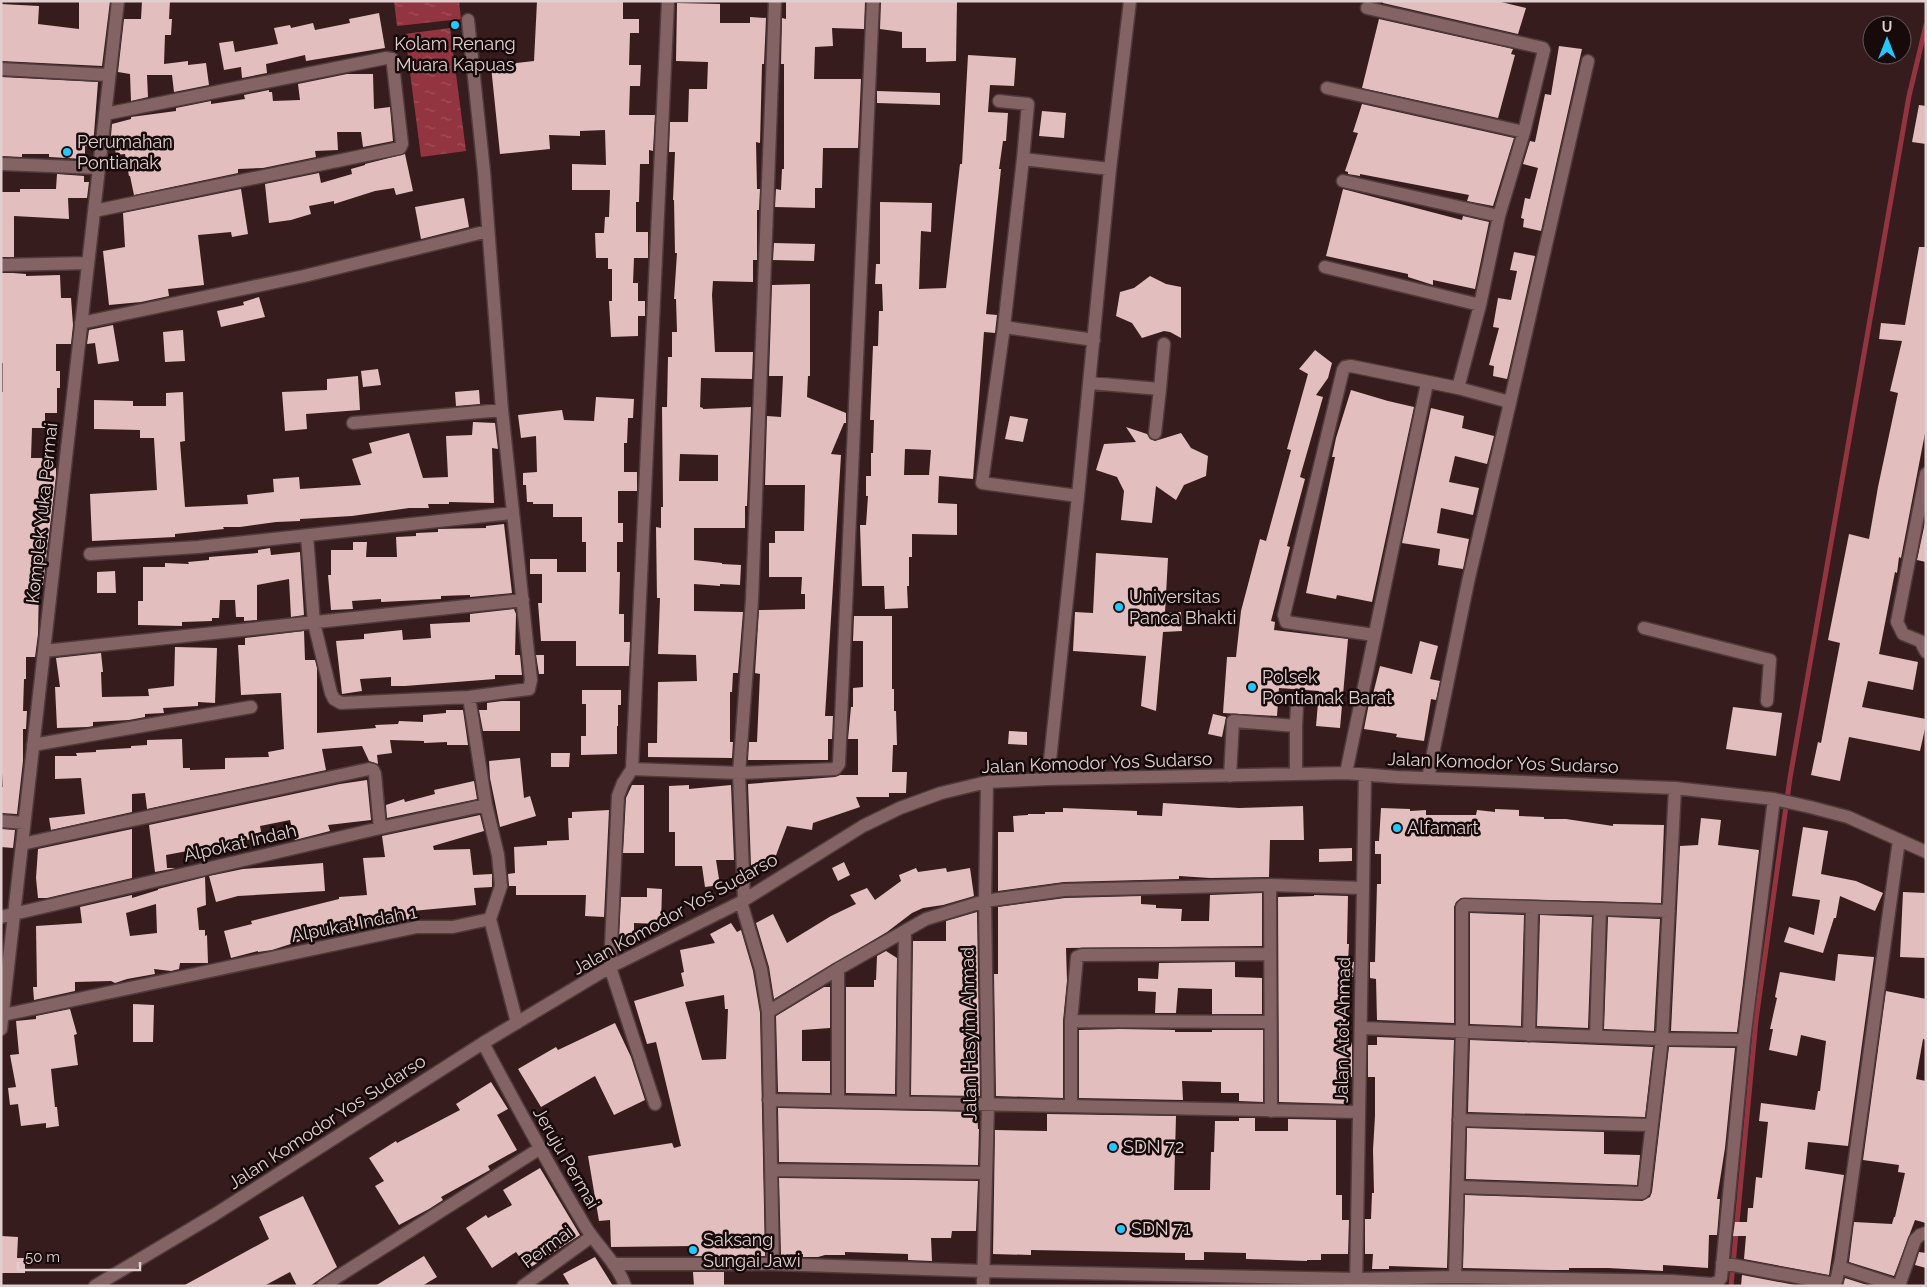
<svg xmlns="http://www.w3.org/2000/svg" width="1927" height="1287" viewBox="0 0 1927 1287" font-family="Raleway,sans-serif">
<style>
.water{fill:url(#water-ripples)}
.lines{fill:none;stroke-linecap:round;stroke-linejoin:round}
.stream{stroke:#933540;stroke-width:5}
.building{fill:#e2bebe;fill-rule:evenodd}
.minor-casing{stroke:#503a3c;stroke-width:15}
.minor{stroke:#836364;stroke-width:12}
.poi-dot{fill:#23c9fe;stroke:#160a0b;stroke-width:2}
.labels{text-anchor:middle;stroke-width:5;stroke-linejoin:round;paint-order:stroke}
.poi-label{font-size:18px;fill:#e1cfcf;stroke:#160a0b;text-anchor:start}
.street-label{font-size:18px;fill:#e1cfcf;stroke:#160a0b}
</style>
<defs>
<pattern id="water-ripples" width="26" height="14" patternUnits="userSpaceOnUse" patternTransform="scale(1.25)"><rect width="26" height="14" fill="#933540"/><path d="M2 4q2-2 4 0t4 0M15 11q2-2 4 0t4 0" fill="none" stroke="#a2515b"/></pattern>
</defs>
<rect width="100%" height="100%" fill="#371c1e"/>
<!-- water -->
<path class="water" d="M394 1H459L461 19 397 26Z
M450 28 466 151 421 157 405 34Z"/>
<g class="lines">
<!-- stream -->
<path class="stream" d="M1731 1286 1756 1020 1790 778 1909 96 1926 25"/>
</g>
<!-- building -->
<path class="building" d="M79 1H110L102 66 1 61V4L39 6 38 24 79 29Z
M142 1H170L169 19H172L171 35H165L164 64 188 61V65L206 63 209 85 174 92 172 75H147L148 97 131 101 130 74 118 72 124 19H141Z
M537 1H623V19H639V33H630L629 65H641L640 86H630L629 115H655L653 151 649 150V164H640L639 202H636V232H648V258H634L633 283H638V301H645V316H638V336L611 337 609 301H612V269H608V258H596L595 233H604L605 217H609L610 190H572V164L606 165 605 130 580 131V136L549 135 550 149 500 154 491 66 534 61Z
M786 1H865L864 29 832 28 833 46 815 47 814 79H861L858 148H823L822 188H815V208L775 207 776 189 781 190 782 169H784V64H781L782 18 786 19Z
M881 1H957L956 61 926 62V48H902V32L880 29Z
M1383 1H1497L1526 8 1518 34 1383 3Z
M677 3 720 4V23H750V17L766 18 764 64H762L760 143 756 142 757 189H760L759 210H757V260H753V282L713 281 712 295 715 352H753L752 379 701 378 700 407 703 408V409L751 407 747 506H745V528H694V560L722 563V564L741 565 740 585 720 584V586L694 584V611L743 612 738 673H733L732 692H730V742H733L732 758 648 757V743H657L658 682 697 681 696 655 658 654 660 598H657L656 527 661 528V507H663L662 407H667L668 357H672V332H677L676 299H674L677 253H675L674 200H673L675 152H669L670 122H688L689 89H707L708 62 676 61ZM680 454 718 455V481H679Z
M379 13 385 48 306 61 305 55 266 64 267 73 242 78 241 67 224 70 219 43 233 41 235 52 278 44 274 28 290 25 291 28 313 23 315 30 350 23 349 19Z
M1379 19 1513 49 1511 54 1515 55 1498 118 1362 88Z
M1559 46 1582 49 1541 231 1523 227 1524 219 1521 218 1525 198 1530 199 1538 168 1523 164 1530 141 1535 142 1545 94 1551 95Z
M968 55 1016 58 1014 86 990 85 988 112 1008 113 1006 141H1003L999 169H1001L986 314 997 315 995 333 984 332 973 479 939 476 938 503 957 504V535L912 534V557H909V586H907L908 608 885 609 884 586H862L860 525H866L868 496H866V476H871V453H873L874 420H870L873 346H878L879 311H883L882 284H875L876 264H880V202L932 203 931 232 921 231 919 289 946 288 960 164H962ZM905 449 931 450 929 475H904Z
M347 74H373L374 109 390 107 393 141 363 147 361 132H337L338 150 315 151 316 157 263 168 238 169V173L134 195 130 176H129L125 154 116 155 115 148 110 147 112 124 131 119V117L176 111V108L211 101V104L245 99 244 95 269 90V92H272L273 101 300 100 298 84Z
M1 77 98 82 93 147 85 146V159L49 157V154H22V157L1 156Z
M877 91 940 93V105L877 103Z
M1362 104 1514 138 1493 206 1467 201 1469 195 1360 174V176L1348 174V172L1345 171 1358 133 1353 132Z
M1919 105 1926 106V144L1912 142Z
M1042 111 1066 113 1064 138 1039 136Z
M405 154 413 191 396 195 394 188 375 191 334 204V201L309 206 311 214 291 220 269 223 265 184 319 173 321 183 352 174 351 169 365 165V164Z
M57 174 84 176V182H89L87 198H68L69 219 14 216V257H1V192H20V189H56Z
M241 189 248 234 232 237 231 232 198 235 204 285 168 289 169 296 141 302 109 305 103 251 125 247 123 213Z
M1343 189 1462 220 1463 216 1489 222 1475 289 1433 280V285L1408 277V274L1326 256Z
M464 198 469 227 421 239 415 207Z
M774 243 815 244 814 261 773 260Z
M1919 247H1926V428L1901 558 1899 557 1897 573 1895 572 1879 654 1918 662 1913 690 1868 681 1862 707 1926 719V724L1920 751 1849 737 1840 781 1811 775 1818 742 1821 743 1840 643 1828 640 1849 534 1869 539 1878 487 1898 393 1890 391 1902 341 1879 339 1881 323 1905 325Z
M1514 252 1535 256 1507 379 1493 376 1494 366 1489 365 1499 328 1493 327 1498 298 1511 300 1517 271 1510 270Z
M1 273H13L26 274V276L60 275 61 298H71L73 325 71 344H56V371H60V388H57V413H45V428H32L31 458H49V468H56V476L43 585H39L38 634 35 657H26V679H24L23 711H27L26 729H23V761L17 814 1 813V787H3L1 758V392H3V363H1Z
M1150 276 1166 284 1181 287V338L1170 332 1164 331 1142 338 1132 323 1116 316 1120 292 1134 288Z
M810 284V376H808L807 397 846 413V423H844L831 454 841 455 825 716H833L832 739H828V760H748L749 742H757L760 674 755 673 759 610 805 609V594H801L802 577H769V543H775V531H804L805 485H765L767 416 781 417 783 376H769L772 285Z
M259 297 265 317 221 327 217 311 244 305 243 302Z
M113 325 119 361 98 364 95 343 87 344 89 330Z
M183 330 185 361 165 362 163 332Z
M1315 350 1332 363 1328 378 1316 395 1323 397 1300 477 1305 479 1287 546 1290 547 1271 621 1275 622 1274 630 1348 639 1340 728 1316 726 1319 691 1279 688 1277 716 1223 713 1227 657H1236L1241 611 1260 539 1266 541 1291 450 1287 449 1308 374 1299 369Z
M378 369 381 385 363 387 361 371Z
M358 376 360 410 306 414 307 429 285 431 282 392 327 390V379Z
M479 390 480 404 456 406 455 392Z
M1351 390 1388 401 1414 407 1372 602 1337 595 1336 599 1306 593 1335 457H1332L1336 438Z
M183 392 185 441 180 442 185 507 248 504 247 495 274 492 273 479 299 477 300 489 361 485 352 459 372 453 369 443 409 433 423 478 448 477 446 436 472 435 473 422 495 423 498 449 492 448 494 503 449 502V504H428L429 508H409L352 516 300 519V521L276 522 240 527H223L224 529 175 534V537L92 541 90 494 157 490 154 438H140V430L94 429V400L133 401V406H166V393Z
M596 397 634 399 633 418H628L627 443H624V472H637V491H618V523H623V542H617V572H620L619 614H624V642H630L629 666H576V641H541L538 603H542V574H530V559H557V572H586V542H582V517H553V504H533V502H527L526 485H523V473L537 472 536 436 521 438 518 415 562 410 564 420 594 421Z
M1431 408 1464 416 1462 428 1494 436 1487 464 1455 456 1449 482 1479 488 1473 515 1441 508 1437 533 1469 539 1463 569 1438 565 1440 549 1402 543Z
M1010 416 1028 419 1023 442 1005 439Z
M1126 427 1147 434 1150 439 1155 441 1181 433 1191 448 1208 456 1206 476 1184 485 1176 500 1156 486 1152 523 1121 520 1124 491 1117 477 1096 470 1104 444 1136 442Z
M1926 518V562L1917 560Z
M504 524 512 593 470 597V595L441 596V599L381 602V599L352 601 353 609 331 610 328 575H331V550H353V542H367L366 557H397L396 537 416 536V533L438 532V529L486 528V526Z
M270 548 271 555 300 552 304 615 291 617 289 579 257 585V620L244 621V617H236L235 600H220L219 618H212V621L182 622V626L138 625V601H143V567H165V563L189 564 188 562 209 560V557L258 553V550Z
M1096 553 1168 558 1165 613 1181 612 1182 631 1163 632 1156 711 1141 706 1146 656 1073 651 1075 612 1093 613Z
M115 571 116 593H97V572Z
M514 609 516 614 515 655H520L522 675H495V679L405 686H391V677L360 679 362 691 342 694 336 641 364 639V634L402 630 403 640 431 638 430 624 470 622V614Z
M854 616H892V689H894V711H896L897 745H893L892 772H907L906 793H889V797H856L860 807 813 823 812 830 787 826 775 858 751 866 748 784 835 777 840 775H858V739H848L851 707H853V688L863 687V641H853Z
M304 631 305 660H315L317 668V733L376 728 375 725 398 724 399 721 423 722V715L446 713V710H463L468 745H447V742L424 743V741L390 740 392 753 377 755 378 764 369 761 362 746 322 749 326 770 147 809 145 793 132 794V812L51 830 49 818 85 814 81 778 55 779V756H77L76 753 96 752V750L131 748V746L147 745V740L182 739 183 768H190V770L225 769V758L269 757 268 752 284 749 281 693 241 695 238 645H245V638Z
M1420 641 1438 646 1430 679 1440 681 1436 700 1431 699 1424 741 1396 737 1397 734 1364 729 1370 698H1372L1380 666 1412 674Z
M175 647 217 648 215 703 198 702V706L163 708 164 713 145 714V717L129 720 93 722V726L88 727 57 728 55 687H60L56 658 101 653 103 672H101L102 697 149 696 148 689 174 686Z
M536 655H544V674H539Z
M582 690H621V705H618V726H617V754L581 755V736H586V704H582Z
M502 701H520V731H483L479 710H487V703Z
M1733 707 1782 713 1776 756 1726 749Z
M1213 714 1226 717 1222 737 1208 734Z
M1009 731 1027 732V745L1008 744Z
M551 753H570L569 767H551Z
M520 758 524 798 530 796 536 816 500 827 490 778 489 761Z
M367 780 371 820 328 825 330 831 295 840 290 820 260 826 262 837 166 855 167 868H176L155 872 149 825 340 784Z
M474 781 477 799 387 818 386 805 404 799 405 802 435 794 434 790Z
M632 785H644V853H623L626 798Z
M689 785V789L731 785 734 860H716L720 885 705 887 702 866H675V832H669V786Z
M1163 803 1239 808 1303 806 1304 840H1270L1269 877 1210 878 1179 876V879L1064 882 998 891V832H1014L1013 816 1028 815V814H1045V812H1063V808L1137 811V815L1162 816Z
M1381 808 1410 809V811L1426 810V815H1476L1477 810 1495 812V809L1519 810V816L1544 817V819H1566L1613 826V824L1664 825 1661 903 1461 898 1456 902 1454 907V1023L1377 1020 1376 979 1370 978V962H1375L1377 884H1381V854H1375V841H1379Z
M609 810 604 917 585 916 586 895H516V886H509L508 874 515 873 514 847 547 845V841L569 840 568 818H572V812Z
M480 815 484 831 433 846 434 850 470 849 473 875 492 874V887L474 888 476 905 412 911 413 919 389 920V921L364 924V926L341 928 342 933 300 939V941L272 950 258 952V951L231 958 224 931 252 924 251 921 339 899V897L367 895 363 858 385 857 382 836Z
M1701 818 1721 820 1718 845 1759 850 1737 1032 1671 1031 1680 846 1698 845Z
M1803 827 1828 831 1821 874 1856 881 1883 893 1875 911 1840 896 1836 918H1834L1823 953 1784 942 1789 927 1814 935 1820 900 1792 896Z
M1 829 15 830 13 848 1 847Z
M132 829V878L47 898H38L36 878 38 849Z
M1352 848V861L1319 862V849Z
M844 862 850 875 838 881 832 868Z
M323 863 325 891 238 896 216 902 209 876 243 869Z
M916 868 918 872 946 868 947 872 970 868 974 896 943 905 923 908 912 913 887 932 774 999 769 967 756 923 773 914 787 943 831 916 856 904 850 895 867 888 875 900 901 881 899 875Z
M205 877 206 905 197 908 199 930H205V936L207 935 208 963H180L179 969 171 971 154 969 155 974 127 979 115 983 111 981 75 982V991L34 1000 33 987H37L36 926 82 923 80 907 132 895V898L158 890V889ZM156 904 157 933 130 936 126 913Z
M647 888 662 889 661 924 634 923V939H619L621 897H647Z
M1903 892 1926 893V958L1900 957Z
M1262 893V946L1066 948 1067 981 1063 1021V1098L996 1096 994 974H998V907L1065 898 1141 896V904L1156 905V908L1182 909 1181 921H1209L1210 895Z
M1314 895 1348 896 1347 944H1349L1348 962H1354L1353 977H1342L1343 1019H1346V1042H1351L1352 1045V1077H1348V1104L1279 1102 1278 897 1314 896Z
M977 912 980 1096 911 1095 913 941H946V921Z
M1470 913 1524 915 1521 1026 1470 1024Z
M1540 915 1592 917 1588 1028 1537 1026Z
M1608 917 1660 919 1654 1031 1604 1029Z
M731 923 737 932 741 930 753 971 760 1013 765 1256H693V1246L611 1247 610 1220 599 1221 588 1156 672 1143 674 1148 681 1146 656 1042 647 1044 634 1001 684 986 681 973 684 972 680 950 715 943 710 934ZM724 995 725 1009H728L726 1059 702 1060 685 1002Z
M886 951 897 958 895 1094 846 1093V987H874V980H876L877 956Z
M1838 954 1874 957 1848 1146 1808 1142 1805 1169 1844 1175 1829 1275 1744 1259 1746 1236H1733L1735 1222H1747L1748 1208H1753L1756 1177 1762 1178 1768 1122 1759 1121 1761 1103 1815 1110 1818 1091H1820L1826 1041 1801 1035 1797 1056 1769 1050 1773 1029H1770L1777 998 1775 997 1780 972 1835 981Z
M1235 962V977L1262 978V1014H1212V989L1178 988 1176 1013H1155L1156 992 1138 991V978L1158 979 1159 963Z
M824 987H830V1028L802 1030V1061H830V1093L778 1092 776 1016Z
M1886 991 1926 999V1040L1923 1039 1916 1079 1926 1081V1223L1915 1220 1894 1276 1849 1262 1854 1222 1892 1224 1894 1217H1895L1905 1173 1898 1172 1899 1165 1863 1160Z
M133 1004 154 1005 153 1042H133Z
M70 1009 77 1034 74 1035 78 1065 51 1069 55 1107H57L59 1126 46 1128V1123L21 1126 18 1104 10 1105 8 1088 16 1087 10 1055 19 1054 16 1021 36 1019V1016Z
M615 1023 631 1057 645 1100 614 1115 595 1076 541 1107 518 1069 556 1047 558 1050Z
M1120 1029 1175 1030V1032H1212V1030H1263V1102L1239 1101V1093H1221V1082L1182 1081 1183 1100 1079 1098V1030Z
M1377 1037 1454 1040 1447 1268 1389 1266V1269H1372L1373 1254H1365V1219H1371L1372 1193H1374L1373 1150 1375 1116V1077H1368V1045H1377Z
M1470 1040 1653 1047 1645 1117 1468 1112Z
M1669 1047 1735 1048 1725 1148 1717 1199H1720L1717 1235H1709L1708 1268 1663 1265V1271L1608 1268H1569V1270H1551L1463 1268 1465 1195 1642 1201 1650 1197 1652 1192Z
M491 1082 508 1109 497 1115 517 1150 488 1166 490 1170 441 1197 443 1200 429 1209 399 1225 375 1186 384 1181 369 1158 396 1141 397 1143 460 1110 456 1104Z
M778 1108 977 1112 978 1129H979L978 1165 779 1162Z
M1047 1114 1176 1116 1174 1190H1210L1211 1152H1214L1215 1121H1239V1118H1255V1131H1288V1119L1336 1120V1195H1342V1220H1349L1348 1254H1321V1260H1307V1261L1246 1259V1253L1204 1252V1260H1185V1253L1031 1250V1255L993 1254 995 1130 1047 1131Z
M1467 1128 1604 1132V1154L1640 1155 1637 1185 1466 1179Z
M540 1168 580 1235 528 1269 516 1252 492 1268 466 1228 486 1215 488 1218 512 1205 503 1190Z
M779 1178 978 1181 976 1231H952L951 1238H931L932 1261 908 1260V1254L845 1252V1255H825L818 1257H803V1254L781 1255Z
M303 1196 337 1267 310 1286H297L290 1272 264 1286H183L269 1239 259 1217Z
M1 1236 18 1237 17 1258H25V1273H1Z
M1919 1252 1926 1253V1268L1915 1265Z
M424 1256 437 1277 422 1286H375Z
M595 1257 613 1286H570L563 1274Z
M693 1272H724V1286H694Z
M1742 1275 1800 1286H1741Z
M1845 1278 1870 1286H1843Z"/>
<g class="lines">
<defs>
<path id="minor" d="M1367 8 1543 48 1544 50 1524 132 1499 216 1480 305 1458 388
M1 69 109 75
M1327 88 1524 132
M999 101 1028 104 1023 159 1110 169
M1023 159 1004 327 982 483 1078 496
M1 164 99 168
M1343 181 1499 216
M94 211 400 148 402 144 393 65 392 59 386 58 105 114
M1 265 88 263
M1325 267 1480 305
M81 323 304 276 488 231
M1004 327 1094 340
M1090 383 1160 389 1164 344
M1509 407 1588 61
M353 423 502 410
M1155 433 1160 389
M1926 474 1897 622 1903 634 1920 641 1926 652
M307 536 314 623 331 693 334 699 341 703 469 697 529 689 531 680 502 410 484 172 468 20
M90 554 198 547 513 513
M1644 628 1770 660 1767 701
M1374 635 1286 622 1284 615 1343 370 1345 367 1351 366 1458 388 1506 401 1509 407 1468 582 1428 778
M44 651 523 600
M1296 726 1297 705
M33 745 251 707
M632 769 739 773 835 769 839 764 873 1
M1346 773 1427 383
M1230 776 1233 721 1296 726V774
M1048 779 1078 496 1110 169 1130 1
M1 821 24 823
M22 844 369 769 373 770 375 774 380 828
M1270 885 1271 1111
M744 899 739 773 752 600 775 1
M741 902 761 969 768 1012 773 1264
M1 917 380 828 486 805
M490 919 517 1023
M838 969V1101
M768 1012 838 969 926 919 985 901 1064 890 1270 885 1363 888
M3 1015 417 927H453L490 919 501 886 498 855 486 805 469 697
M1071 1021 1270 1022
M1361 1028 1662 1039 1744 1040
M1 1029 118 1
M1529 1035 1532 907
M1596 1037 1600 909
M483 1043C516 1105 549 1166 585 1226 597 1246 618 1264 625 1286
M769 1100 1359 1112
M903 1102 905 931
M655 1104 610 967 618 796 623 783 632 769 668 1
M1071 1106V1021L1077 957 1082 955 1270 954
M1459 1120 1650 1125
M771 1170 986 1173
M1458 1187 1642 1193 1644 1191 1662 1039 1675 788
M1722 1263 1835 1284
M613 1264H773L984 1271 1357 1279 1455 1277 1672 1281 1712 1284 1718 1282 1721 1278 1744 1040 1774 799
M1839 1267 1897 1286
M1455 1277 1462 1033V907L1464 905 1669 911
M95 1286 214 1215 483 1043 610 967 741 902 863 826 900 808 941 793 987 782 1048 779 1346 773 1397 777 1675 788 1774 799 1810 807 1848 817 1926 852
M323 1286 539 1149
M523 1286 591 1237
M983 1286 988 1105 985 901 987 782
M1356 1286 1365 775
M1835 1286 1841 1259 1899 840
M1899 1286 1915 1240 1920 1235 1926 1233"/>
</defs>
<!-- minor casing -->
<use href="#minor" class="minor-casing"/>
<!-- minor -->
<use href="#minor" class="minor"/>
</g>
<!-- markers -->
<g class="poi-dot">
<circle cx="455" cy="25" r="5"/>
<circle cx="67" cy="152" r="5"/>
<circle cx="1119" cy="607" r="5"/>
<circle cx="1252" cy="687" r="5"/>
<circle cx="1397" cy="828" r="5"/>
<circle cx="1113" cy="1147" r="5"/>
<circle cx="1121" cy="1229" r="5"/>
<circle cx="693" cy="1250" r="5"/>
</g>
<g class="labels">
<!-- poi labels -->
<g class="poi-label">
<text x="455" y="50" text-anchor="middle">Kolam Renang<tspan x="455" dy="21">Muara Kapuas</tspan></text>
<text x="77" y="148">Perumahan<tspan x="77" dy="21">Pontianak</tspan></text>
<text x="1129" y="603">Universitas<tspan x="1129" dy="21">Panca Bhakti</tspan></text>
<text x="1262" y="683">Polsek<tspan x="1262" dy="21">Pontianak Barat</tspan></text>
<text x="1407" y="834">Alfamart</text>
<text x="1123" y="1153">SDN 72</text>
<text x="1131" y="1235">SDN 71</text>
<text x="703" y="1246">Saksang<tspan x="703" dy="21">Sungai Jawi</tspan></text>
</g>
<!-- street labels -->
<g class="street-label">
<text transform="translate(42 513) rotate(-84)" y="6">Komplek Yuka Permai</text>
<text transform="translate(1097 763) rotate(-2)" y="6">Jalan Komodor Yos Sudarso</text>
<text transform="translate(1503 763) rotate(2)" y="6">Jalan Komodor Yos Sudarso</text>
<text transform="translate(240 843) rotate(-13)" y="6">Alpokat Indah</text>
<text transform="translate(675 914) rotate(-29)" y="6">Jalan Komodor Yos Sudarso</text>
<text transform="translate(354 924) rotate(-11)" y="6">Alpukat Indah 1</text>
<text transform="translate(1343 1030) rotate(-89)" y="6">Jalan Atot Ahmad</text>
<text transform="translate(969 1034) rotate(-91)" y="6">Jalan Hasyim Ahmad</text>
<text transform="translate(327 1122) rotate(-33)" y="6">Jalan Komodor Yos Sudarso</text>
<text transform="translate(566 1158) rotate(60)" y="6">Jeruju Permai</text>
<text transform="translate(547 1247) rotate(-36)" y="6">Permai</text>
</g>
</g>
<!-- border -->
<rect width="1927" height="1287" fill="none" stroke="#e1cfcf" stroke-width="5"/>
<!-- north arrow -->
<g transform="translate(1887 40)"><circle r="24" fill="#160a0b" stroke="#675959"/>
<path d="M0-4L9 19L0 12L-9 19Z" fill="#23c9fe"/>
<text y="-8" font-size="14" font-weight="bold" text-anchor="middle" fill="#e1cfcf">U</text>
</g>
<!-- scale -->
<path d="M18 1262v8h122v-8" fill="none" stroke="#e1cfcf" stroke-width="2.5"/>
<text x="25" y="1262" font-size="15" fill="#e1cfcf" stroke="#160a0b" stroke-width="4" paint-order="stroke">50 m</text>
</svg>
